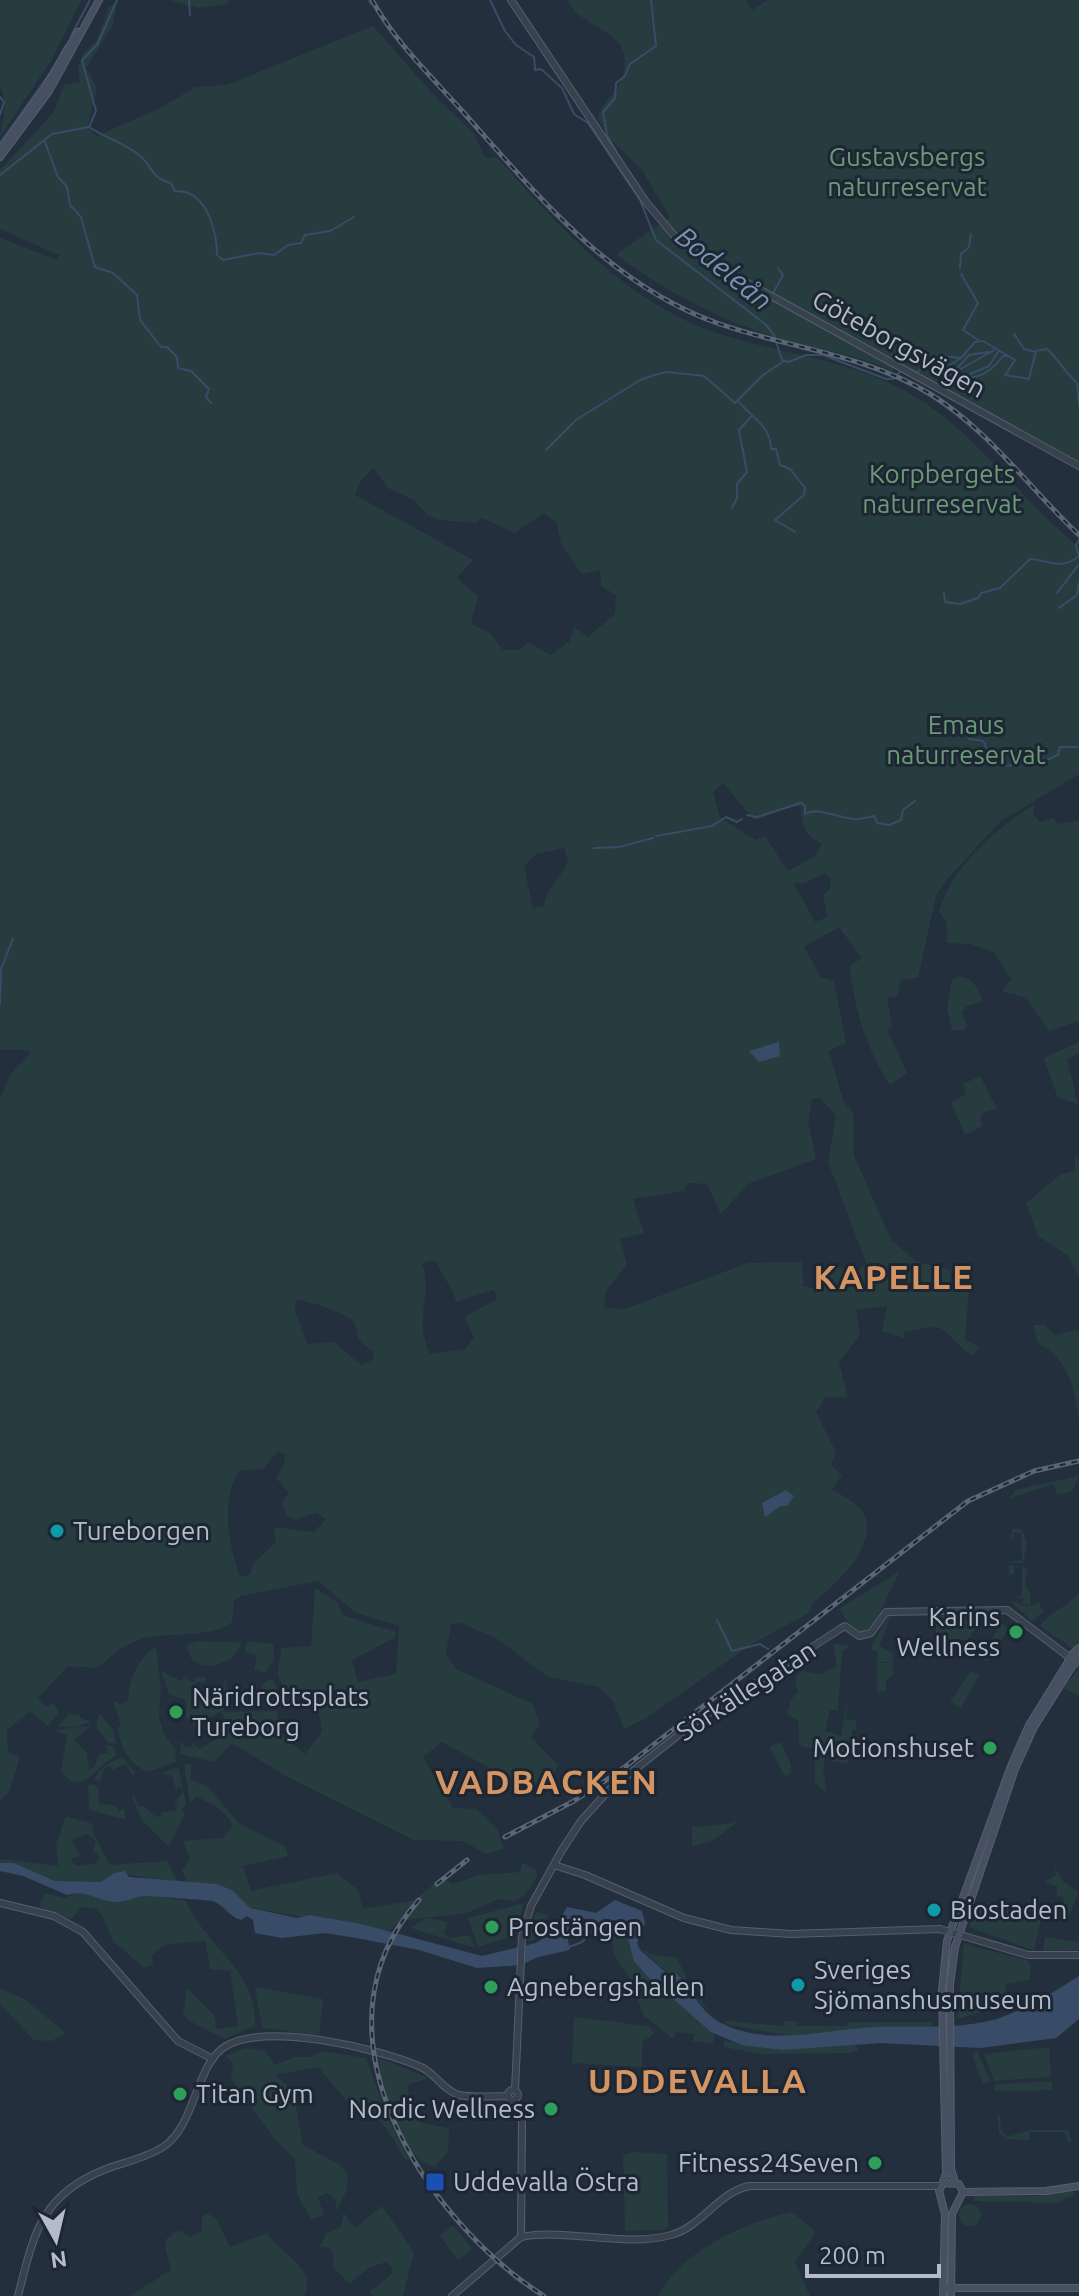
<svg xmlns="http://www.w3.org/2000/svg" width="1079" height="2296" viewBox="0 0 1079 2296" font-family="Ubuntu,sans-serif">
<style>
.green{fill:#263c3f;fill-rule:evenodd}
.water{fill:#394c67}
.pier{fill:#242f3e}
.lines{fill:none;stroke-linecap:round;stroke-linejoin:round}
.stream{stroke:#394c67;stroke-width:2}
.tertiary-casing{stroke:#565f6c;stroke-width:8}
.secondary-casing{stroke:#565f6c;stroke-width:8}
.tertiary{stroke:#38414e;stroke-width:6}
.secondary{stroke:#465061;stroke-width:6}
.rail-casing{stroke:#5a6575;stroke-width:5}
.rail{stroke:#1d2633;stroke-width:2;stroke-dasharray:6;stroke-linecap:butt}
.culture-dot{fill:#0f9aa8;stroke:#1d2633;stroke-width:3}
.leisure-dot{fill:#2e9e5b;stroke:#1d2633;stroke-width:3}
.transit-dot{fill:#1a4fb4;stroke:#1d2633;stroke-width:3}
.labels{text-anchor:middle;stroke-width:6;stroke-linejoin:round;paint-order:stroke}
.park-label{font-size:26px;fill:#6b9a76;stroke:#1d2633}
.street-label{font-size:26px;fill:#b4bcc9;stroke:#1d2633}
.poi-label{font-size:26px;fill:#b4bcc9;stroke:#1d2633;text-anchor:start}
.water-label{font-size:28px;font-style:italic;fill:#7c92b1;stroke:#1d2633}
.district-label{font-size:34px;font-weight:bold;letter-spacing:2px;fill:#d59563;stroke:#1d2633}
</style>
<rect width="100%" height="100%" fill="#242f3e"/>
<!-- green -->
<path class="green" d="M0 0H81L52 59 0 137C2 118 9 104 0 86Z
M170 0H229L227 4 199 8Z
M567 0H746L752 10 768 0H1079V464L898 364 892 371C849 351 801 348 757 331 707 313 661 288 618 256V253L670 217 642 170 613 142 598 118C602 102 618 93 623 75 635 28 583 32 567 0Z
M117 2 113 25 86 68 97 88 87 128 97 136 162 107 195 87 227 85 373 26 431 92 474 134 485 158 497 157C560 229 634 310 729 337 791 355 858 362 914 396 979 435 1020 500 1079 547V774L1001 821 947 879 936 896 918 978 901 979 897 996 887 998 892 1026 887 1029 907 1073 890 1085C866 1050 855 1008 849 966L862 958 839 927 804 947 821 977 834 981 846 1043 829 1051 844 1103 853 1112 854 1155 891 1240 917 1262 951 1270 950 1283 958 1290H969L965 1339 979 1347 973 1355C960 1350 946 1328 937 1327 928 1327 914 1330 904 1331V1338L882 1331 887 1306 856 1310 860 1335 839 1362 848 1398 826 1397 816 1412 836 1452 831 1465 842 1475 832 1489C841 1495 856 1502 862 1511 882 1543 836 1584 813 1603L809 1613 752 1644 646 1718 624 1729 613 1701 599 1687 548 1677 496 1638 460 1623 451 1624 446 1653 456 1669 533 1704 540 1724 531 1738 558 1765 551 1782 511 1786 486 1766 442 1742 423 1757 453 1808 476 1809 497 1829 504 1849 485 1854 464 1841 414 1840 284 1775 232 1743 214 1762 180 1754 181 1740 184 1746 193 1748 191 1742 200 1749 228 1732 222 1712 276 1711 284 1737 305 1754 322 1732 317 1703 284 1689 278 1675 281 1648 311 1646 315 1588 337 1602 343 1615 396 1632 394 1638 352 1660 358 1682 396 1674 399 1626 356 1613 318 1581 241 1596 234 1601 232 1622C214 1639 165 1631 139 1640 120 1646 111 1658 96 1668L68 1666 38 1698 45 1707 53 1703 59 1713 48 1726 30 1711 7 1730 8 1752 20 1757 9 1792 0 1801V1098L11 1074 30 1054 29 1050H0V238L57 260 59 255 0 229V170L54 112 64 85 80 82 78 69 83 54 97 40 109 7ZM373 468 388 488 414 500 427 515 439 520 476 523 482 518 515 533 544 513 557 523 561 544 582 574 600 570 601 586 616 595 615 614 588 637 574 627 570 641 550 655 528 642 520 650H503L490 633 471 624 478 596 457 578 473 560 355 495 360 482ZM723 783 754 820C772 816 783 807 801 806 802 827 803 833 822 844L814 857 788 871 765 836 755 840 720 817 713 792ZM564 848 568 862C561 877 545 890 544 906L533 908 524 866 536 854ZM825 873 831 879 830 889 823 895 827 917 815 922 793 882 803 884ZM820 1097 836 1116 828 1162 866 1263 857 1271 816 1264 817 1284 813 1288 803 1286 802 1262 748 1263 622 1310 604 1307 606 1291 627 1264 620 1239 644 1233 633 1199 684 1191 688 1183 707 1184 721 1214 748 1184 816 1159 808 1122 812 1099ZM429 1261 437 1262C442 1278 453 1286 456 1302L494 1290 497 1299 465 1317 474 1338 465 1349 430 1354C413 1319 433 1295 422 1264ZM296 1300C307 1300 346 1313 353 1321 357 1326 357 1334 359 1340L373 1352 374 1359 361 1365 334 1342 307 1344 295 1310ZM278 1451 285 1455 284 1465 276 1478 289 1493 282 1503 286 1515 294 1520 316 1513 326 1519 314 1532 274 1527 276 1542 252 1565 251 1574 240 1577C229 1547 220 1500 239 1471L263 1469Z
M1035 804 1033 813 1039 822 1053 818 1058 824 1079 820V1021L1049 1031 1026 997 1002 992 1011 979 994 952 970 944 947 943V923L939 912C952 866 995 830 1035 804Z
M959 976C973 978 980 989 982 1002L967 1006 961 1012 967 1024 965 1030H952L947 1007 952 980Z
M1079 1042V1053L1067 1059 1078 1104 1058 1098 1044 1058Z
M980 1076 997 1109 984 1112 980 1118 983 1126 965 1135 951 1103 966 1094 963 1084Z
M1075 1155 1079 1160V1277L1067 1255 1038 1236 1026 1203 1061 1174 1075 1171Z
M1033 1325H1045L1054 1335 1076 1330 1079 1332V1419C1074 1387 1068 1359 1038 1343Z
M1079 1476 1072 1491 1057 1495 1053 1484 1009 1499 1015 1490Z
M1013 1529H1022L1027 1544 1023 1563H1009L1022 1560 1021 1533 1014 1532 1013 1539H1009Z
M1009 1565 1028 1568 1025 1584 1031 1596 1030 1606 1022 1604 1024 1598H1015L1022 1595V1567H1014V1574H1009Z
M900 1571 873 1626 862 1632 851 1626 839 1609Z
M1079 1593V1642L1073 1649 1040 1626C1050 1612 1067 1607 1079 1593Z
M1009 1600 1027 1607 1039 1602 1043 1612 1032 1621Z
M891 1616 879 1646 892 1652 893 1662H877V1652L870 1649 888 1617Z
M936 1616H986L967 1640H936Z
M1002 1623 1009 1628 987 1662 980 1657Z
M196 1641 235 1642 241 1643C238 1660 213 1671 196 1663 190 1659 189 1652 186 1646Z
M247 1641 273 1644 274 1659 265 1673 254 1670 257 1655 245 1652Z
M833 1644 850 1646 842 1651 838 1710H830L825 1731 841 1736 847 1699 846 1719 856 1720V1730H852V1741L847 1742 848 1763 832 1762V1745L827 1744 823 1769 827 1793 815 1783V1750L799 1745V1722L787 1713 791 1699 799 1692 795 1684 797 1675 804 1671 820 1674 837 1666Z
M156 1647 161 1687 159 1717 164 1734 175 1749 176 1762 147 1772C128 1763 120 1747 118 1727L121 1726 113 1700 121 1705 128 1700C130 1678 137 1658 156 1647Z
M877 1663H893V1675L886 1680V1691L877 1692Z
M1079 1668V1696L1063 1688Z
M161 1671 180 1681 186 1676 189 1681 195 1682 196 1677H206L205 1682H196V1696L201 1702 218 1699 227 1676 224 1710 195 1726 186 1718V1700L169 1694Z
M971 1671 979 1675 961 1708 950 1702Z
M268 1680H273L278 1692 264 1700 261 1698 262 1685Z
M99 1713 113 1729 116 1743H108L96 1727Z
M69 1714 80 1715V1718L92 1722 71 1728 58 1726Z
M91 1726 74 1740 87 1753 89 1770 95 1766 100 1753 108 1754 106 1745 113 1746 116 1756C98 1765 93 1783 72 1782L61 1772 67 1735 53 1730Z
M780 1742 791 1764V1773L785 1776 769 1747Z
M123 1758 135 1772 134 1776 125 1764 112 1770 111 1766 105 1767 100 1781 94 1779C101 1768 110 1760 123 1758Z
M191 1763V1780L206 1785 240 1824 285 1846 288 1856 243 1866 251 1891 337 1873 358 1890 363 1909 415 1900 435 1883 445 1879 453 1884 479 1875 520 1872 522 1863 536 1869 537 1876 525 1895 515 1901 498 1899 467 1913 399 1921 390 1931 250 1908 232 1890 217 1884 187 1882 182 1870 190 1859 183 1841 222 1838 233 1826C224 1808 212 1806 197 1796L190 1803 184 1765Z
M174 1768 179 1769 186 1805 182 1810 185 1813 169 1847 141 1819 132 1797 134 1795 138 1806H144L156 1817 161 1816V1812L175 1811 178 1806 174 1804 183 1792 180 1787 176 1789 172 1775 161 1774Z
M93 1784 98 1787 99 1803 116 1806 119 1811 124 1808 126 1820 89 1810 88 1786Z
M66 1816 93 1824V1833L110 1865 167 1861 178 1882 114 1873 101 1882 55 1881 14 1863H0V1859L58 1866 56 1844ZM88 1834 96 1841 93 1851 100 1857 96 1863 77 1866 71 1862 72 1858 81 1856 71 1840Z
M736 1819 737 1822 713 1841 692 1846V1827L734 1823Z
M1054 1867 1064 1882 1079 1892 1067 1920 1023 1909 1025 1905 1050 1912 1052 1908 1061 1910 1064 1898 1056 1895 1058 1887 1044 1882 1056 1875Z
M77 1892 113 1902 148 1895 186 1901C206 1947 258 1972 255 2026L224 2039C210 2030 194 2026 183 2015L187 1988 214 2015 217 2029 238 2026 230 1971 210 1969 205 1941 164 1945 152 1955 153 1965 144 1968 113 1941 103 1917 95 1908 82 1907 71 1919 39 1907 45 1893 65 1898Z
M524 1903 516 1935 478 1947 468 1918Z
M990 1903 1041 1919 1034 1951 969 1927 975 1905Z
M536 1912 549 1915 536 1931 534 1940H527Z
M427 1918 448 1922 444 1933 449 1938 470 1935 475 1948 411 1928Z
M610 1919 626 1932 630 1949 715 2034 713 2043 690 2041 694 2040V2034L676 2032 674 2038 671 2037 644 2016 631 1981 614 1955 610 1933 599 1924Z
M1045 1937 1079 1942V1950L1043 1951Z
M964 1944 1026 1960 1031 1965 1030 1980 1006 1984 1004 1998 1007 2004 957 2019Z
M638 1946 650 1954 677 1958 689 1983 714 2019 675 1972 671 1973 678 1983Z
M255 1987 323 1999 319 2035 262 2028Z
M0 1988 24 1999 66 2033 51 2041 34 2040 0 2004Z
M574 2017 648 2026 655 2033 642 2042V2067L572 2063Z
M725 2021 784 2026 785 2021H796V2026H847V2022H932V2026L863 2028 791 2036 724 2024Z
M724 2041 783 2050 854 2044 859 2050 851 2053 760 2054 724 2047Z
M1049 2047 1051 2077 994 2081 984 2054Z
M245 2048 265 2051 275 2065 295 2057H311L323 2051 366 2058 387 2117 409 2159 406 2161C392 2138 380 2108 351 2106L318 2067 275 2075 293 2091 303 2145 342 2166 348 2175 346 2192 336 2211V2200L326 2193 318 2198 324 2215 311 2219 297 2194 295 2159 273 2137 231 2079 233 2062 224 2056Z
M977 2051 991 2081 983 2084 972 2055Z
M379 2058 429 2078 407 2085 414 2116 421 2123 449 2128 448 2151 435 2167C401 2161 380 2088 379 2058Z
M1052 2081 1053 2090 994 2091 996 2084Z
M459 2103H495L508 2108H497V2117L489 2109 460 2108Z
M997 2116H1000L1001 2130 1007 2137 1030 2130H1068L1072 2141H1068L1064 2132H1030L1029 2140 1007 2139 999 2133Z
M633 2152 667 2154 668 2227 664 2230 625 2231 623 2155Z
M1073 2190 1074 2197 1065 2198 1059 2203 974 2201V2195L1038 2196Z
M959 2215a11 11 0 1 1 22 0a11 11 0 1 1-22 0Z
M382 2206 414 2252 403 2296H373L369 2292 392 2274V2267L386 2262 368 2268 350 2284 333 2267 334 2256 329 2248 319 2247 327 2233 341 2227 344 2213 355 2228Z
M792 2212 816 2232 795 2262 810 2296H658C683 2250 743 2223 792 2212Z
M208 2214 216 2218 230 2247 267 2233C282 2256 316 2266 305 2296H130L171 2270 165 2248 167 2238 179 2230 190 2237 202 2231V2216Z
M453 2225 472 2249 458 2260 440 2236Z"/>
<!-- water -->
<path class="water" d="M779 1042 780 1056 759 1062 749 1051Z
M786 1490 794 1496 787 1506H781L765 1517 762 1503Z
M0 1863H14L55 1881 101 1882 114 1873 125 1871 129 1877 217 1884 232 1890 250 1908 297 1918 309 1915 361 1924 482 1956 536 1943 552 1933 567 1907 596 1913 615 1900 642 1911 645 1923 637 1943 640 1950 678 1983 670 1974 675 1972C690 1987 700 2011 719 2022 768 2048 825 2029 876 2027 915 2025 955 2030 992 2020 1023 2012 1052 1991 1079 1975V2019L1056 2038 980 2048 880 2043 783 2050 742 2045 711 2032 648 1977 634 1961 626 1932 615 1920 600 1923 579 1917V1920L571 1922 567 1934 570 1950 538 1957 521 1965 477 1968 419 1950 356 1938 325 1933 282 1938 255 1933 253 1920 247 1916 241 1920C229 1917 225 1905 212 1901 207 1900 150 1896 145 1896 135 1897 125 1902 115 1902 97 1901 85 1889 67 1895L23 1876 0 1871Z"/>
<!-- pier -->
<path class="pier" d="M1079 1971V1976L1042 1999 994 2020 993 2016 1039 1995Z"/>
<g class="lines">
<!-- stream -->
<path class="stream" d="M189 0 190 15
M369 0 371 4
M490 0 505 31 516 45 534 57 535 70 541 69 562 88 574 114 588 123 640 200 656 240 765 324 774 335 782 360 789 362 806 355H823L886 379H893L901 371 910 376
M71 36 90 0
M60 56 66 45
M0 97 4 102 0 115
M89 127C106 138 122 142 139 155 153 166 151 179 171 183L175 191C179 192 184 191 188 193 209 201 217 235 217 255L223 260 259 253 274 255 288 245 301 243 305 235 330 231 354 217
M45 142 58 177 67 187 70 205 81 217 95 267 113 273 137 295 140 320 161 347H167L177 357 178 368 191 371 209 389 206 397 211 403
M0 143 53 69
M617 153 607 135 603 112 615 98 616 83 625 76 630 64 656 46 651 0
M0 175 52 134 89 127 96 111 82 60 97 45 117 0
M960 268 961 254 969 247 971 234
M961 274 978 303 963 330 978 340
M773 293 783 275 778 268
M1014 334 1024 349 1036 352
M935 363 945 368 961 358
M934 364 941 373C972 379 983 382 1003 356H1008
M915 373 942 356 961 358 975 342 983 341 1015 360 1005 375 1029 379 1036 351 1047 349C1059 360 1065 372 1077 383L1079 405
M952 374 994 350
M952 374 969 355 988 352
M968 375 989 366 998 352
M739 402C752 418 771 426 771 449H776L780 465 790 469 805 488 804 495 775 520 795 532
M546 450 576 420 640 380 654 375 667 372 704 376 735 403 763 375 784 361
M732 508 737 498V484L747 472 739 430 751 417
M944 593 945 602 960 604 978 598 981 593 1000 588 1030 559C1050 560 1061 571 1079 556L1076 546 1079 539
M1057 593 1079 564
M1059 608 1077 595 1079 582
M969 739 983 741C1007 790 1016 749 1047 760L1058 755 1060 747H1079
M747 815 757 817 801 803 805 806V814C818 806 837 818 854 819 860 820 868 817 874 816L877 823 889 825 901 820 903 810 915 801
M656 836 712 826 726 817 737 822 742 819
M594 848 619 847 653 838
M0 1004 1 969 13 939
M717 1620 732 1651 760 1644 768 1649
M569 1947 582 1942 601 1920"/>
<defs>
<path id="tertiary" d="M511 0 646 202 677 239 706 260 1079 466
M554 1865 585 1875 684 1918 731 1930 791 1934 940 1929 1028 1955H1079
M0 1903 54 1916 83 1932 178 2041 213 2059
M515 2090 522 1937 531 1906 562 1850 581 1821 609 1790 691 1725 840 1629 845 1626 859 1636 871 1633 886 1612 1007 1610 1069 1657
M508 2095a5 5 0 1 1 10 0a5 5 0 1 1-10 0Z
M515 2100 522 2120 521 2237
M18 2296C34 2234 40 2195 106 2169 125 2162 146 2158 163 2147 196 2126 195 2064 226 2046 267 2022 378 2048 421 2067 435 2073 444 2091 459 2095 474 2098 493 2096 508 2096
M452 2296 521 2237C570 2228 623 2248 671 2235 703 2226 717 2193 749 2186H941"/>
<path id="secondary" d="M0 150 44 89 78 32
M0 157 49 91 99 0
M1073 1655 1079 1659 1074 1665 1068 1658 1079 1648
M955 2182 951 2169 950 1984 955 1947 1015 1769 1034 1727 1073 1665
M942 2185 946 2173 942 1991 947 1941 1011 1766 1029 1725 1068 1662
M963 2192 1046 2191 1079 2186
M943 2288H1079
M943 2296 945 2214 939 2191 943 2183 959 2184 963 2192
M951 2296 952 2214 963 2192"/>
</defs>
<!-- tertiary casing -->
<use href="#tertiary" class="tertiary-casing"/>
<!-- secondary casing -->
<use href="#secondary" class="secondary-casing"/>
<!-- tertiary -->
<use href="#tertiary" class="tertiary"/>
<!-- secondary -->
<use href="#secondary" class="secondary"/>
<defs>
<path id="rail" d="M372 0C395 42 432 77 464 113 537 195 610 285 717 323 787 348 865 354 930 394 989 430 1029 488 1079 535
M505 1837 574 1801 617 1773 968 1501 1034 1471 1079 1461
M437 1884 467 1860
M419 1900C302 2030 424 2220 544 2296"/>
</defs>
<!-- rail casing -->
<use href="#rail" class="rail-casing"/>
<!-- rail -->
<use href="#rail" class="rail"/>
</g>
<!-- markers -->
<g class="culture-dot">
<circle cx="57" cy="1531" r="8"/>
<circle cx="934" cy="1910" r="8"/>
<circle cx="798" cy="1985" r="8"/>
</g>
<g class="leisure-dot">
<circle cx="1016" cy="1632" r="8"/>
<circle cx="176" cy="1712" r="8"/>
<circle cx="990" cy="1748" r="8"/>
<circle cx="492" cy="1927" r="8"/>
<circle cx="491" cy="1987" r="8"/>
<circle cx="180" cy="2094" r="8"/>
<circle cx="551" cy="2109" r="8"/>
<circle cx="875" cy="2163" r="8"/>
</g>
<rect class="transit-dot" x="425" y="2172" width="20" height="20" rx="4"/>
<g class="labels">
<!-- park labels -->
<g class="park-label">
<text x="907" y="166">Gustavsbergs<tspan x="907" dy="30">naturreservat</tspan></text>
<text x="942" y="483">Korpbergets<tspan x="942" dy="30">naturreservat</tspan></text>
<text x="966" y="734">Emaus<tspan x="966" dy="30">naturreservat</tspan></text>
</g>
<!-- street labels -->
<g class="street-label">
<text transform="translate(899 344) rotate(29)" y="9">Göteborgsvägen</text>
<text transform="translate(746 1691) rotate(-33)" y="9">Sörkällegatan</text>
</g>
<!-- poi labels -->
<g class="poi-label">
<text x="73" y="1540">Tureborgen</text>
<text x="1000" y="1626" text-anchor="end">Karins<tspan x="1000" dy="30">Wellness</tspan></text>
<text x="192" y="1706">Näridrottsplats<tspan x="192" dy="30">Tureborg</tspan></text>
<text x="974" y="1757" text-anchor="end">Motionshuset</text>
<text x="950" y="1919">Biostaden</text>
<text x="508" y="1936">Prostängen</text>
<text x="814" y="1979">Sveriges<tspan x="814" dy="30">Sjömanshusmuseum</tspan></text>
<text x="507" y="1996">Agnebergshallen</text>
<text x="196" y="2103">Titan Gym</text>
<text x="535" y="2118" text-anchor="end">Nordic Wellness</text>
<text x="859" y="2172" text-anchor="end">Fitness24Seven</text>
<text x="453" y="2191">Uddevalla Östra</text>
</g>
<!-- water labels -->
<g class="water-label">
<text transform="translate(724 268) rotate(39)" y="10">Bodeleån</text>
</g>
<!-- district labels -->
<g class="district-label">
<text x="894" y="1289">KAPELLE</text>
<text x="547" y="1794">VADBACKEN</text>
<text x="698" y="2093">UDDEVALLA</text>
</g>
</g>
<!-- north arrow -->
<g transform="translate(56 2240) rotate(172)" stroke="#1d2633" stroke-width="6" paint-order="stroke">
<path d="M0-6L14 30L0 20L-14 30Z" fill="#b4bcc9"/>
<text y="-12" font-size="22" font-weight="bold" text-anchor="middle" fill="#b4bcc9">N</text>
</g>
<!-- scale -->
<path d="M807 2264v12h132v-12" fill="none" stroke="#b4bcc9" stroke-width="4"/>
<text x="819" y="2264" font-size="24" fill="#b4bcc9" stroke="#1d2633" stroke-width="6" paint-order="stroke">200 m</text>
</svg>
